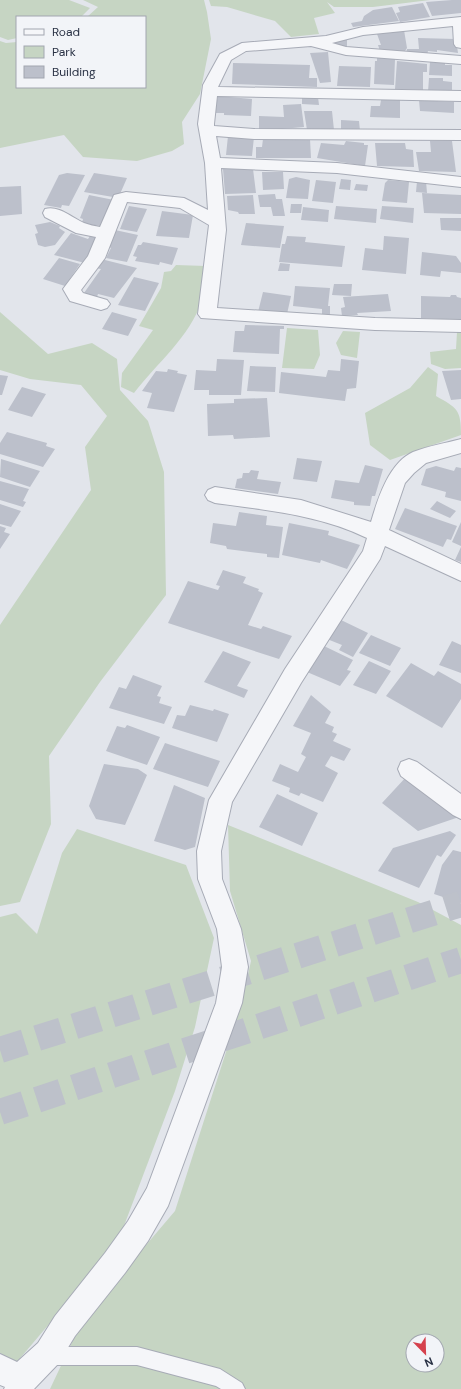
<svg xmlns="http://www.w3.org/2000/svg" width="461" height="1389" viewBox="0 0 461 1389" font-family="'DM Sans',sans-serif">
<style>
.green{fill:#c6d5c3;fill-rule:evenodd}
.building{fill:#bcc0cb}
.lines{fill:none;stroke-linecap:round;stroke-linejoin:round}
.secondary-tunnel{stroke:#bdc1ca;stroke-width:26;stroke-dasharray:26 13;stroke-linecap:butt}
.service-casing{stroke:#a7abb6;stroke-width:2}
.minor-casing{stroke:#a7abb6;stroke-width:2}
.service{fill:#f5f6f9;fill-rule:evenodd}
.minor{fill:#f5f6f9;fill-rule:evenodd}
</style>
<rect width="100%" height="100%" fill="#e2e5eb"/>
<!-- green -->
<path class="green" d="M0 0H69L90 8 81 17H17V38L8 40 0 37Z
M83 0H204L207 12 211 39 200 94 182 122 184 144 172 151 137 161 83 157 64 135 0 148V41L6 43 17 42V87H145V17H87L98 7Z
M209 0H430L373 7H334L327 2 335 13 314 18 319 34 291 37 275 21 227 7 211 6Z
M176 265 206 266C205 277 206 290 202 300 190 337 157 363 134 393L121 387 122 373 153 330 139 326 161 288 164 272 171 271Z
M0 312 48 354 92 343 117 359 120 390 148 421 164 472 166 595 100 682 49 756 51 824 20 902 0 906V625L91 490 85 447 107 416 81 385 30 379 0 370Z
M287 328 318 330 320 355 314 369 282 368Z
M343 331 360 332 357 358 341 355 336 343Z
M457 332H461V368L445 369 431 364 430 352 456 349Z
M428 367 438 374 436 396C457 408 461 409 461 435L390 460 370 445 365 413 410 388Z
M228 825 418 902 461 925V1389H50L83 1319 175 1211 242 1002 251 961 230 891ZM413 1341H437V1365H413Z
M77 829 186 865 214 938 195 1027 175 1091 119 1239 78 1290 16 1363 0 1353V917L16 913 37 934 62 853Z"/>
<!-- building -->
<path class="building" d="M452 0H461V13L432 16 426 2Z
M423 3 430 17 400 22 396 13 400 12 398 7Z
M392 7 399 21 353 27 351 23 362 21 364 16 373 10Z
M404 30 407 48 405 51H380L378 45H381L377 34Z
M418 38 456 39 458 53 437 50V52L428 51 427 55 406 54 407 49H419Z
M347 39V48L334 46 333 42Z
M328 52 331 82 320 83 310 53Z
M377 57 395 59 394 85 374 84 375 61H377Z
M397 61 427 64V72H423V90L395 89Z
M430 62 445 63V65H452V76L429 75Z
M233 63 310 65 309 78H317V87L232 84Z
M339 66 371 67 370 87 337 86Z
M429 78H443V81L452 82V92H428Z
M218 96 252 99 251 116 224 115V113H214Z
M302 96 318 97 319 105 302 104Z
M381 100H400V118L370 117 371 106H380Z
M419 100 454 102V113L420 111Z
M301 104 304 127 259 131V116L284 117 283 105Z
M304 111H332L334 130H307Z
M341 120 359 121 360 131 341 130Z
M228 136 254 137 252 156 226 155Z
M263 139H310L311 158H256V147H262Z
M346 141 364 143V145H368L365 166 317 158 321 143 344 145Z
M430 141H452L456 172 419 171 416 152H431Z
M375 143H405L406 149 413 150 414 167 377 166Z
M223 169H253L256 193 225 194Z
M262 172H283L284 189 263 190Z
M67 173 85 175 69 206 62 205 61 208 44 205 59 175Z
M94 173 127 178 120 194H115L113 197 84 192Z
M296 177 310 180 308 199 286 198 289 179Z
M341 179 351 180 350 190 339 189Z
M316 180 336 182 333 203 312 201Z
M388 180 409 182 407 203 382 201 385 183Z
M417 181H426L427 193 416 192Z
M356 184 368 185 367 191 354 190Z
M21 186 22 214 0 216V187Z
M422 193 461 195V214L424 213Z
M275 194 276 199H282L285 216H273L271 207H260L258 195Z
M89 195 114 200 109 212H107L101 226 82 223 83 219 80 218Z
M253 195 255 214H239L238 212 228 210 227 196Z
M291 204H302L301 213H290Z
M129 206 147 209 137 232 120 229Z
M336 206 377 209 376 223 334 219Z
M382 206 414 208 413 223 380 219Z
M303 207 329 210 328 222 301 220Z
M162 211 193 215 189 238 156 236Z
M440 218H461V231L441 230Z
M50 222 60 226 59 228 65 232 55 245 45 247 38 245 35 234 38 233 35 225Z
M246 223 284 226 280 248 241 245Z
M115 230 138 235 127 262 106 258 111 248 107 246Z
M71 233 88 239 90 236 98 237 95 245 90 250 92 251 85 263 54 255Z
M287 236 306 237 305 242 345 246 342 267 279 262 282 244H285Z
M384 236 409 238 406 274 362 270 365 248 383 250Z
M143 242 178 248 172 265 160 262 159 265 135 261 137 257 133 256 138 245H141Z
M422 252 456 256 461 263V273L441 271 440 277 420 275Z
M59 258 80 264 65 286 43 279Z
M101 259 137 268 114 298 98 294 97 297 84 293 101 269 95 268Z
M280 263 290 264 289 271H278Z
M134 277 159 283 145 311 118 305Z
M334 284H352L351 296 332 295Z
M295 286 330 288 328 306H330V317L322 316V309L293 306Z
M263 292 291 296 287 314 258 312Z
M388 294 391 311 357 313 358 315 342 316 341 308 345 307 343 297Z
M451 295H456L457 297 461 298V320L421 318V296L450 297Z
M112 312 137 319 128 336 102 329Z
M245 325 284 326V329H280L279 354 233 352 235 331H244Z
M217 359 244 360 241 395H209V390H194L196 370 216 371Z
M341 359 359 361 356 388 347 389 345 401 279 393 281 372 326 377 328 370 340 371Z
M250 366 276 367 275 392 247 391Z
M168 369 178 371 177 373 187 375 174 412 147 408 152 393 142 391 156 371 167 372Z
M461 370V399L451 400 442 371Z
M0 375 8 376 2 395H0Z
M22 387 46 394 32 417 8 410Z
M267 398 270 437 234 439 233 435 208 436 207 404 234 403V399Z
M7 432 47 443 46 446 55 449 43 467 0 454V443Z
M297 458 322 461 317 482 293 479Z
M1 459 40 471 30 487 0 477Z
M365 465 383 469 375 496H372L370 506 354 505V502L331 498 335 480 359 483Z
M436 466 454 471 456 467 461 468V501L445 497 446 492 421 485 426 469Z
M251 470 259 471 257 479 281 482 278 494 235 488 237 479 242 478 243 473H249Z
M0 481 29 489 23 501 26 502 23 507 0 500Z
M437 501 456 511 450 518 430 509Z
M0 504 21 511 11 527 0 524Z
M405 508 457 526 451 540 447 539 443 547 395 529Z
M239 512 267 516 266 525 283 527 279 558 267 557V554L227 549 226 546 210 543 213 523 236 526Z
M461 522V546L452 542Z
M289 523 329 531 328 535 360 545 347 569 321 560 320 563 282 555Z
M0 526 6 528 4 532 10 534 0 549Z
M461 547V562L455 560Z
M223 570 246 577 243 583 259 589 258 591 263 593 248 625 261 629 263 626 292 636 279 659 168 623 188 581 218 590 220 586 216 585Z
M341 620 368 633 353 657 339 650 342 645 327 639Z
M371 635 401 648 390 666 359 653Z
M452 641 461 645V673L439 665Z
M324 646 353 660 347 670 351 671 340 686 307 672Z
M223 651 251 662 237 686 248 690 244 698 204 682Z
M369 661 391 671 376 694 353 685Z
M411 663 434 676 438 671 461 684V699L442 728 386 696Z
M133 675 162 686 157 696 161 697 159 703 172 707 164 724 109 708 119 687 126 689Z
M311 695 331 712 325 723 334 727 332 732 337 734 333 741 351 749 344 761 331 756 325 766 338 773 323 802 301 793 299 796 289 792 290 788 272 781 280 764 298 772 306 757 301 754 311 733 293 726Z
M190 705 213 711 214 709 229 714 217 742 172 728 177 715 185 716Z
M127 725 160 737 147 765 106 751 117 726 125 728Z
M165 743 220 761 208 787 153 769Z
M104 764 138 769 147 775 125 825 96 819 89 806Z
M407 776 459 817 418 831 382 803Z
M174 785 205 798 195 847 185 850 154 841Z
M277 794 318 813 302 846 259 827Z
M450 831 456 835 441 857 437 855 419 888 378 871 393 848Z
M453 850 461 852V903L434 894 442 865Z"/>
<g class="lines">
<!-- secondary-tunnel -->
<path class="secondary-tunnel" d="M0 1050 461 904
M0 1112 461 960"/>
<defs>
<path id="service" d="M46 1347H137L220 1369 242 1383 245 1389H221L216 1386 137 1365H46L40 1362 37 1356 40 1350Z"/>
<path id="minor" d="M461 17V48L456 47 454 44 453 26 363 35 332 43 346 47 461 56V64L346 55 311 46 246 51 231 60 218 87 461 91V101L217 96 214 124V126L254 129 461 130V140L254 139 216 136 220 158 337 163 461 177V187L337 173 221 168 226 230 217 308 375 318 461 320V332L375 330 201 318 198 314 209 225 180 208 127 202 105 258 81 290 83 293 107 300 110 304 107 308 101 310 70 301 63 289 88 256 96 237 76 233 45 217 43 213 45 209C59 205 72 218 84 223 89 225 95 226 100 227L114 195 126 192 184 198 208 210 205 163 198 124 203 85 220 54 242 43 326 36 363 27Z
M461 439V453L426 463 414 473 405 483 389 530 461 564V581L385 546 380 559 301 683 232 802 221 851 222 879 241 929 248 967 242 1003 168 1206 148 1241 125 1273 75 1336 58 1364 34 1389H4L5 1387 0 1385V1354L17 1362 38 1343 55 1316 105 1253 128 1221 147 1188 216 1003 222 967 217 929 198 879 197 851 209 800 285 669 363 551 367 538C320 515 266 510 215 503L208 500 205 495 208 490 215 487 301 500 371 522C378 498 389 463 413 452 428 446 446 443 461 439Z
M409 759 417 762 461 794V819L453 815 401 776 398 769 401 762Z"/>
</defs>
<!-- service casing -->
<use href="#service" class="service-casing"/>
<!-- minor casing -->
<use href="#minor" class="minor-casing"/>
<!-- service -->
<use href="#service" class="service"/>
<!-- minor -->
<use href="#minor" class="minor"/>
</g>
<!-- legend -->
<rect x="16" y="16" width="130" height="72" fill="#f2f4f8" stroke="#a2a6b0"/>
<rect x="24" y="29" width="20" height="6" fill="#f5f6f9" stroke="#a2a6b0"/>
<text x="52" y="36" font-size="12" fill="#293144">Road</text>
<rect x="24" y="46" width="20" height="12" fill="#c6d5c3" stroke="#a2a6b0"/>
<text x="52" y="56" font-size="12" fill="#293144">Park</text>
<rect x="24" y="66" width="20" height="12" fill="#bcc0cb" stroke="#a2a6b0"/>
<text x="52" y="76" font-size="12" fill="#293144">Building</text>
<!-- north arrow -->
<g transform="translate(425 1353) rotate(157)"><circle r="19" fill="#f2f4f8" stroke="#a2a6b0"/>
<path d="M0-3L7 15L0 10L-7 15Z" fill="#d5414d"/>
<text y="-6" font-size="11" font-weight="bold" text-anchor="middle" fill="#293144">N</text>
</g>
</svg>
